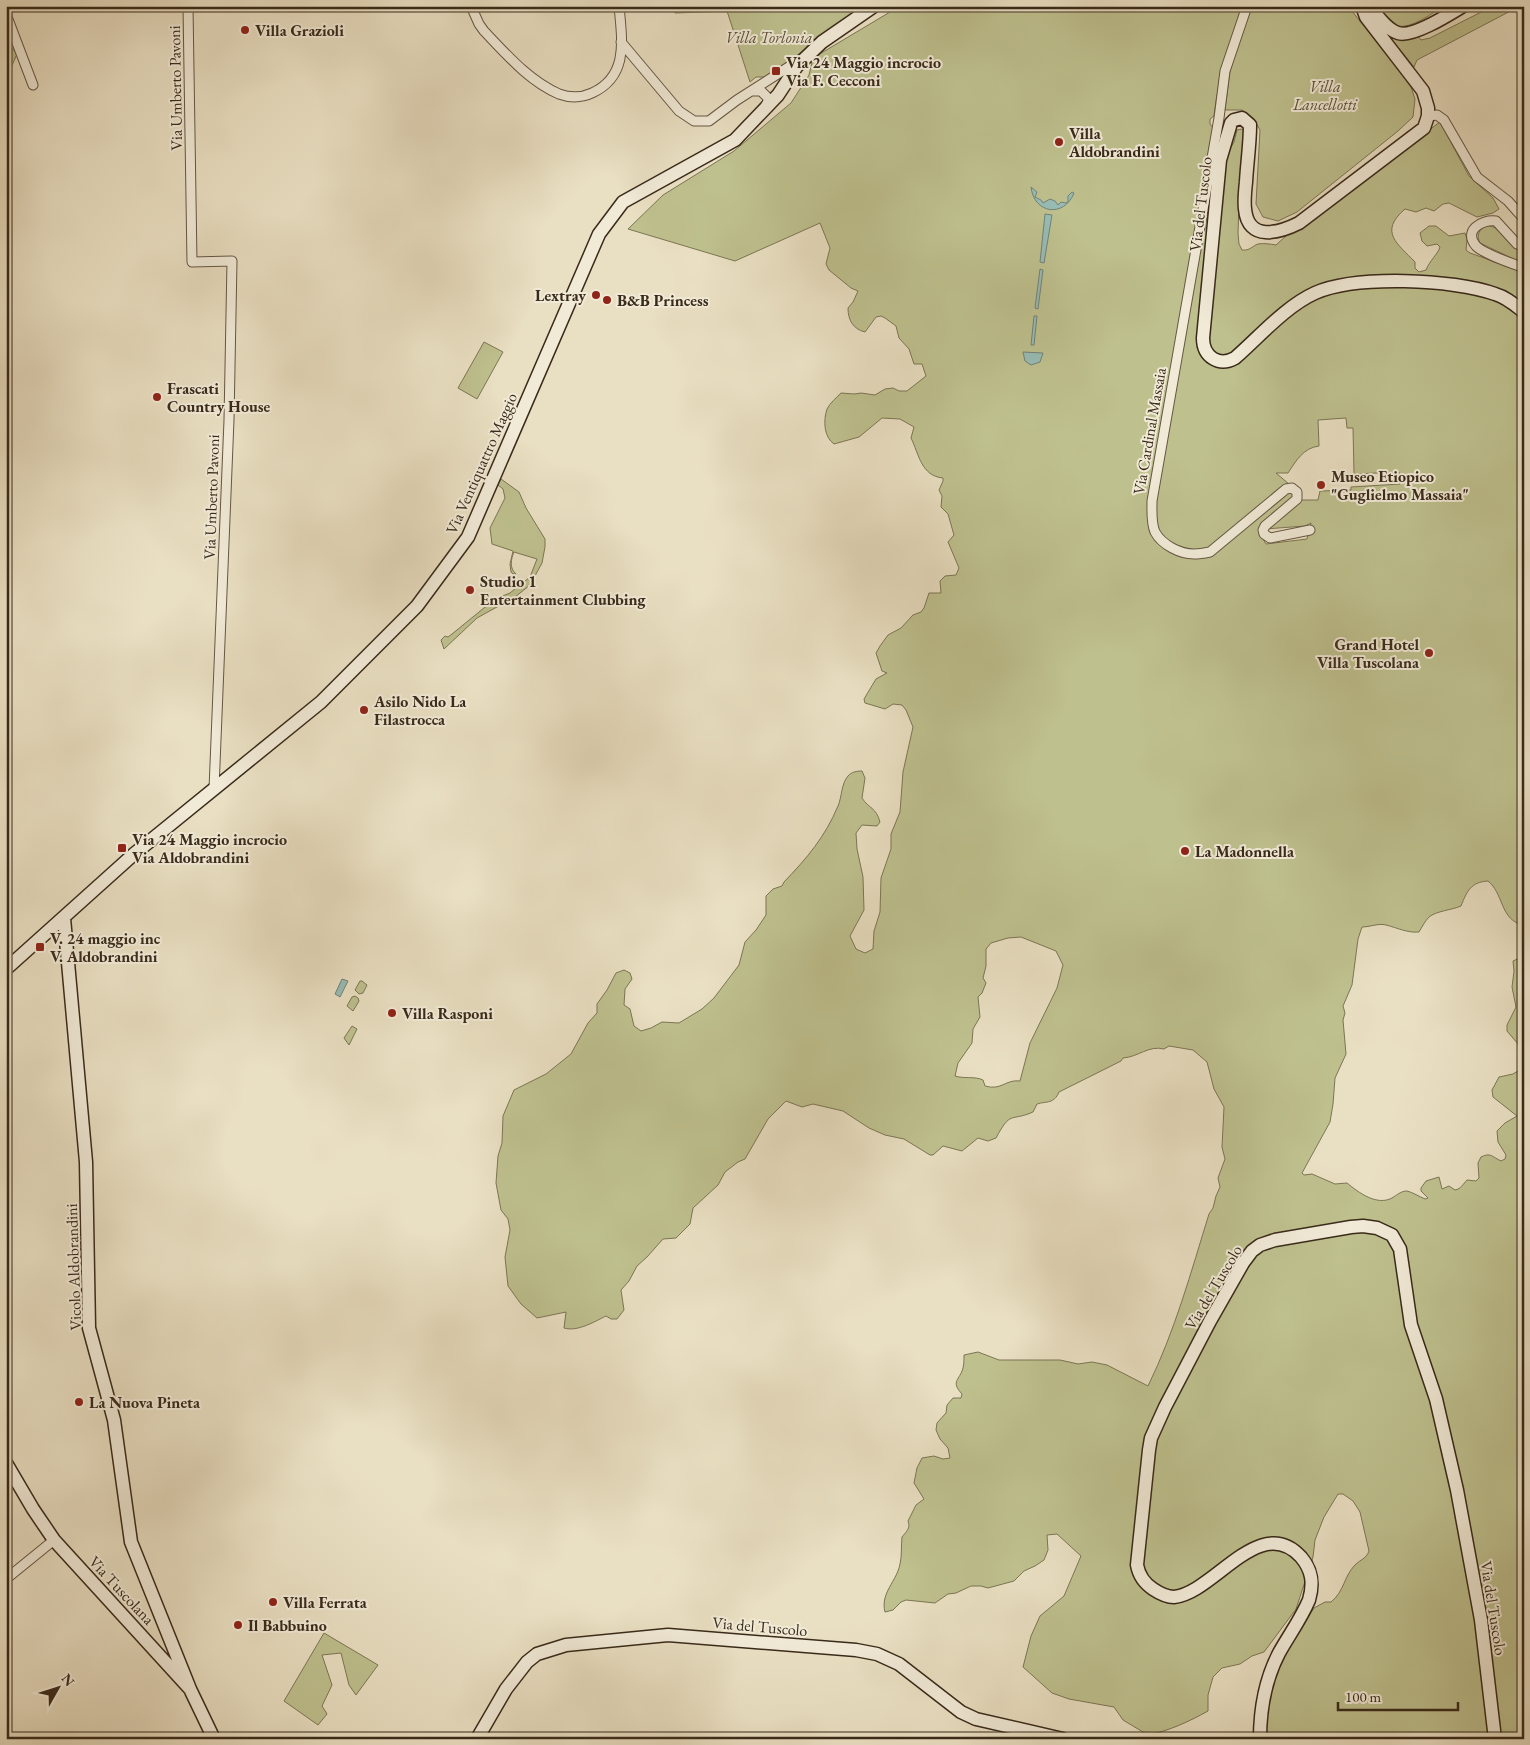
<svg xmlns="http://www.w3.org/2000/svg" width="1530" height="1745" viewBox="0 0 1530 1745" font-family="'EB Garamond',serif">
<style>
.green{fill:#bec08e;stroke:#7c7554;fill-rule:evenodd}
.water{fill:#97bcb5;stroke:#718277}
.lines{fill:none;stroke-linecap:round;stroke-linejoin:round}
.street-casing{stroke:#655744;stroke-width:11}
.secondary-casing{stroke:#392a1a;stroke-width:15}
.street{stroke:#f1ead7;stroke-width:9}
.secondary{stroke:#f1ead7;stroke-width:12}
.poi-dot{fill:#8f2418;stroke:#f1ead7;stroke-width:2}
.labels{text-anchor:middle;stroke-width:4;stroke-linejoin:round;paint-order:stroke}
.poi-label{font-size:16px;font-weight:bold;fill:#392a1a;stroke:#f1ead7;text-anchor:start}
.park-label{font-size:16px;font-style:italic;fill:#5a5037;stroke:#f1ead7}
.street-label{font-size:16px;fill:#392a1a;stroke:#f1ead7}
</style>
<rect width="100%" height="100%" fill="#e9dfc2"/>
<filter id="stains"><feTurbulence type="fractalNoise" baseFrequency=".004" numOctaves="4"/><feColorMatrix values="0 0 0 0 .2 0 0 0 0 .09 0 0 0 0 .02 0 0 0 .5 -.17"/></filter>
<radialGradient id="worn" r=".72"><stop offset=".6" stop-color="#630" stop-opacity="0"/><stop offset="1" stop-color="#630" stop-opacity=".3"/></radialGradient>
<!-- green -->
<path class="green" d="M673 6H870L765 77H756L750 82 727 11 675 13Z
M900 6H1242C1230 43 1218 78 1214 116L1210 119V124L1213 128 1207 212 1213 178 1234 142 1237 130 1241 129 1244 131 1245 150 1242 155 1241 187 1238 195 1239 204 1238 233 1239 244 1242 250C1250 251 1252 246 1258 244 1264 243 1270 244 1276 245L1286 236 1440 122 1469 176 1493 198 1499 209 1493 213 1477 217 1449 203 1443 204 1434 211 1426 208 1416 212 1405 209C1378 232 1398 244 1415 262V268L1419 272 1426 270C1430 260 1438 254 1440 247L1437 244 1427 246 1422 241 1420 233 1429 226H1436L1449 236 1465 233 1467 239 1466 250 1470 253 1524 272V922L1519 924C1500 916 1503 893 1488 881 1471 882 1467 891 1461 906 1452 910 1436 911 1429 917 1425 921 1422 927 1419 932 1407 933 1398 928 1386 925 1378 923 1370 927 1362 927L1358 939 1352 985 1343 1006 1345 1013 1343 1020 1346 1054 1335 1078 1333 1104 1330 1122 1302 1173 1304 1175 1312 1174 1335 1184 1347 1183C1359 1193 1377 1206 1392 1198 1397 1195 1401 1191 1407 1191 1412 1192 1420 1197 1425 1199L1428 1198 1421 1191V1188L1426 1181 1439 1177 1442 1189 1449 1186 1455 1190C1461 1189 1463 1184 1467 1180L1476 1181 1479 1178 1478 1163 1481 1157C1491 1152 1492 1157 1501 1161L1505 1159 1506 1155 1498 1142 1497 1131 1505 1123 1517 1116 1493 1097 1492 1090 1499 1077 1513 1074 1521 1069 1522 1059 1518 1044 1507 1031V1025L1516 1007 1512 987 1514 971 1513 961 1524 956V1739H1263L1272 1683 1284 1656 1314 1608 1325 1602H1331C1344 1592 1344 1576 1355 1565 1361 1559 1366 1559 1369 1551L1360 1512 1353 1501 1343 1494H1338L1324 1517 1315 1540 1313 1557 1296 1609 1264 1652 1252 1656 1240 1664 1222 1668 1213 1677 1208 1695V1711C1190 1721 1169 1731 1148 1735L1123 1720 1114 1707 1069 1699 1052 1693 1023 1667 1031 1636 1040 1616 1064 1596 1081 1556 1057 1534 1047 1535 1048 1550 1044 1560 1035 1566 1024 1571 1014 1581 988 1588 981 1586H971L956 1593 948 1594 935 1603 906 1600 901 1602 893 1610 885 1612C880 1593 897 1581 900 1564 902 1556 901 1546 902 1537 906 1532 911 1528 908 1521L916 1505 924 1499 914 1483 917 1468 922 1458 934 1456 943 1459 950 1458 948 1448 940 1439 936 1430 937 1423 946 1413 947 1405 953 1398H961L962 1394C950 1381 960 1380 963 1368 964 1364 964 1359 964 1355L978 1352 999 1360H1060L1078 1364 1092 1362 1107 1365 1148 1386C1175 1331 1191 1272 1209 1214L1213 1208 1216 1196 1220 1187 1218 1178 1225 1159 1222 1147 1224 1107 1214 1089 1207 1062 1193 1050 1169 1046 1164 1049C1149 1045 1138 1057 1123 1058L1121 1061 1059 1092C1054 1104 1047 1101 1037 1104L1033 1112C1010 1122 1011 1110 996 1138L988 1141 978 1138 962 1151 943 1146 933 1155H930L904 1139 885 1135 869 1128 843 1111 813 1104 802 1107 786 1101 768 1119 745 1159 738 1162 725 1172 718 1185 693 1208 690 1224 676 1238 663 1239 647 1257 637 1266 629 1281 621 1290 624 1310 617 1319H611L606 1316C594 1322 577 1332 564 1328L566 1312 537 1318 521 1304 508 1286 505 1257 510 1230 508 1219 501 1210 496 1183 498 1156 502 1143 503 1116 514 1090 546 1074 571 1054 588 1023 597 1013V1004L607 990 616 973 624 970 630 973 632 979 625 989 624 1005 630 1009 634 1026 641 1031 651 1028 662 1022 679 1023 702 1009 714 998 739 965 745 942 756 930 766 915V896L773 889 782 886 784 882C807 858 825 837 838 806 842 797 841 784 848 776 851 772 857 771 862 771L865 778 862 798C869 809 876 807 880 822L877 826 862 825 856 833 857 849 863 877 864 910 850 936 856 949 865 953 873 949 874 931 880 912 881 878 891 849V834L900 812 903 772 913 727 906 710 902 705 893 704 885 709 865 703 864 699 876 679 887 673 882 671 876 653 880 646 888 635 901 628 913 615 921 612 924 608 929 593H941L940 581 945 576 956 575 959 568 948 542 954 535 948 514 941 507 942 496 939 490 943 481V478C921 476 919 454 911 438L914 427 900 419 882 418 859 437 834 444C824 437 823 421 827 409 830 403 836 398 841 393L854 394 861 393 875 395 885 389 893 388 899 391H907L926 376 922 364H914L909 349 899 338 896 326 885 318 881 316 876 317 865 332C853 329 848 320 848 308L853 302 858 291 851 288 829 270 826 264 830 248 820 223 735 261 628 229 663 195 734 151 791 103 809 75 813 58ZM1346 418 1347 428H1353L1354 474 1399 472 1400 484 1351 487V490L1320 491 1318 500H1301L1289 484 1276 473H1288C1296 461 1303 448 1319 446L1318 420ZM1311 523 1307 539 1266 544 1260 534 1265 529 1305 526ZM1021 937 1056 951 1063 965 1057 988 1030 1043 1020 1081C1006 1079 1001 1091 985 1086L983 1080C975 1076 964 1079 955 1076L958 1063 972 1043 973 1029 980 1017 978 997 982 993 986 983 983 978 986 966V949L991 943 1008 938Z
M1250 6H1348L1404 77 1411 87 1415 99 1413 117 1398 131 1297 212 1278 221 1263 217 1256 204 1260 130 1253 118 1242 110H1225L1230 71Z
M1376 6H1444C1432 13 1407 33 1393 24 1387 20 1381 12 1376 6Z
M1493 6H1520L1417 60 1414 67 1385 31 1417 35 1421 40 1430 38Z
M6 41 17 54 6 79Z
M1487 226C1503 225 1507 248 1524 250V264L1480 243C1476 235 1479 229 1487 226Z
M484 342 503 352 477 399 458 388Z
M501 479 519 492 526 508 545 539V547L542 563 530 585 515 597 477 618 444 649 441 640 445 636 448 637 452 634 495 599 510 593 530 577 537 559 514 552C511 559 509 568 516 574H513L511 572 510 564 513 551 492 544 490 528 505 498 503 489 498 485Z
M360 981H362L367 985 363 993 359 994 355 990Z
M355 996 358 998 359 1001 353 1011 347 1006 352 997Z
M352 1026 357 1029 349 1045 344 1038Z
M324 1633 378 1665 356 1695 349 1685 341 1653 322 1655 332 1685 322 1706 327 1714 318 1725 284 1701Z"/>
<!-- water -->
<path class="water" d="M1031 187 1037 192 1035 197 1041 200 1043 203 1050 199 1055 201 1058 205 1061 202 1066 203 1068 202V196L1072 192 1074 193C1064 218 1034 214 1031 187Z
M1045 214 1052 215 1044 263 1040 262Z
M1040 269 1043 270 1038 309 1035 308Z
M1034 316H1037L1034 345H1031Z
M1023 352 1043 353 1040 362 1031 365 1025 361Z
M342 979 348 981 340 997 335 994Z"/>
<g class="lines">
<defs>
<path id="street" d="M188 6 192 262 232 261 229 420 214 789
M471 6 479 24 484 31C506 54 529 81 559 94 570 98 581 98 592 93 629 76 622 40 619 6
M1247 6 1225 71 1219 118 1152 501C1152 510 1151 523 1155 532 1162 545 1180 554 1194 554 1199 554 1205 553 1210 552L1286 489 1292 488 1297 492V499L1265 526 1263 530 1264 534 1270 538 1310 530
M6 14 33 85
M621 42 679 111 694 121H709L737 100 798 61
M752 91H761L769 99 765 107
M1428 116 1437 115 1444 120 1477 177 1508 201 1524 219
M1524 245 1517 244 1496 221C1481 219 1463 231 1476 246 1485 255 1512 263 1524 268
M6 1579 54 1540"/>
<path id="secondary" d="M1362 6 1366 17 1423 91 1428 108V116L1424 128 1299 223C1279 233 1248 242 1245 209 1244 201 1245 191 1246 182 1247 163 1250 144 1250 125L1242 118 1234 120 1231 123 1220 160 1203 338C1203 357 1219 367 1235 358 1259 337 1286 306 1315 293 1356 275 1453 279 1495 294 1506 297 1515 305 1524 312
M1369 6C1377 15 1386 29 1398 33 1412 38 1450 14 1463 6
M64 918 86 1162 89 1328 114 1420 131 1542 190 1689
M6 969 134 854 321 702 417 606 468 537 599 234 623 202 735 140 778 95 797 66 822 42 874 6
M6 1463 33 1509 54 1540 190 1689 214 1739
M477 1739 506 1689 527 1662 537 1654 566 1645 668 1635 856 1650 877 1654 899 1664 961 1712 976 1719 1063 1739
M1260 1739C1260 1709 1265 1680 1279 1653 1289 1635 1301 1619 1309 1600 1314 1583 1312 1570 1301 1557 1260 1512 1214 1593 1174 1597 1167 1597 1159 1593 1153 1589 1144 1583 1139 1576 1137 1565L1149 1450 1151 1438 1165 1407 1210 1321 1243 1263 1252 1251 1260 1245 1275 1240 1351 1227 1363 1226 1377 1228 1392 1235 1400 1249 1411 1325 1436 1399 1457 1490 1481 1620 1495 1739"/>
</defs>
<!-- street casing -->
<use href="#street" class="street-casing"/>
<!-- secondary casing -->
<use href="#secondary" class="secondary-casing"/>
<!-- street -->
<use href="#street" class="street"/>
<!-- secondary -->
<use href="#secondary" class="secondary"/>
</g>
<!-- markers -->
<g class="poi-dot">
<circle cx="245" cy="30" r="5"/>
<rect x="771" y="66" width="10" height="10" rx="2.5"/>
<circle cx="1059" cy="142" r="5"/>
<circle cx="596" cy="295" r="5"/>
<circle cx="607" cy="300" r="5"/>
<circle cx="157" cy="397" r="5"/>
<circle cx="1321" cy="485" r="5"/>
<circle cx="470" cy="590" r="5"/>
<circle cx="1429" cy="653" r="5"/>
<circle cx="364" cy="710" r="5"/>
<rect x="117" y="843" width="10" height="10" rx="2.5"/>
<circle cx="1185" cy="851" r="5"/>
<rect x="35" y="942" width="10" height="10" rx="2.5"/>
<circle cx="392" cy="1013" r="5"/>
<circle cx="79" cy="1402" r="5"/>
<circle cx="273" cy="1602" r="5"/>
<circle cx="238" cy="1625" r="5"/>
</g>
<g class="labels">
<!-- poi labels -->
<g class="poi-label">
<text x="255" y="36">Villa Grazioli</text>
<text x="786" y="68">Via 24 Maggio incrocio<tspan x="786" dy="18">Via F. Cecconi</tspan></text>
<text x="1069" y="139">Villa<tspan x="1069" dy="18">Aldobrandini</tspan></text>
<text x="586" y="301" text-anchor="end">Lextray</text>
<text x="617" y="306">B&amp;B Princess</text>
<text x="167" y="394">Frascati<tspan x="167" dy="18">Country House</tspan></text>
<text x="1331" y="482">Museo Etiopico<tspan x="1331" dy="18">"Guglielmo Massaia"</tspan></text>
<text x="480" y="587">Studio 1<tspan x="480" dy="18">Entertainment Clubbing</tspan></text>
<text x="1419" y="650" text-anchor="end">Grand Hotel<tspan x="1419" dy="18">Villa Tuscolana</tspan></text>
<text x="374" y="707">Asilo Nido La<tspan x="374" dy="18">Filastrocca</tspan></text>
<text x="132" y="845">Via 24 Maggio incrocio<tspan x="132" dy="18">Via Aldobrandini</tspan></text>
<text x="1195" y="857">La Madonnella</text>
<text x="50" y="944">V. 24 maggio inc<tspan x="50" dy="18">V. Aldobrandini</tspan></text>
<text x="402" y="1019">Villa Rasponi</text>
<text x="89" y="1408">La Nuova Pineta</text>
<text x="283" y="1608">Villa Ferrata</text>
<text x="248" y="1631">Il Babbuino</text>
</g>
<!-- park labels -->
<g class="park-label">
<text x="769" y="43">Villa Torlonia</text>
<text x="1325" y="92">Villa<tspan x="1325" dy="18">Lancellotti</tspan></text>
</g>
<!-- street labels -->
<g class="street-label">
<text transform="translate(175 88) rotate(-91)" y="6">Via Umberto Pavoni</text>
<text transform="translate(1200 204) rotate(-83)" y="6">Via del Tuscolo</text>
<text transform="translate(1149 431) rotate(-80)" y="6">Via Cardinal Massaia</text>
<text transform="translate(481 463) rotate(-66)" y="6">Via Ventiquattro Maggio</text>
<text transform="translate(211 497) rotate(-88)" y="6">Via Umberto Pavoni</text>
<text transform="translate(73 1267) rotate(-92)" y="6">Vicolo Aldobrandini</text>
<text transform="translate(1213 1287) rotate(-59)" y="6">Via del Tuscolo</text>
<text transform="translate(122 1590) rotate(47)" y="6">Via Tuscolana</text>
<text transform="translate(1494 1608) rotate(81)" y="6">Via del Tuscolo</text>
<text transform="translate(760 1626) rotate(5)" y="6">Via del Tuscolo</text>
</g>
</g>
<!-- margin -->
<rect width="1530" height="1745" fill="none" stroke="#e9dfc2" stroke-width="25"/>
<rect x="8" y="8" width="1515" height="1730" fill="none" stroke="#392a1a" stroke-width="2.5"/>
<rect x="12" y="12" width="1505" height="1720" fill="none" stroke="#392a1a"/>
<!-- north arrow -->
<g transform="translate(58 1688) rotate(51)" stroke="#f1ead7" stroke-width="4" paint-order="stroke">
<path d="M0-4L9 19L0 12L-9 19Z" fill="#392a1a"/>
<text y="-8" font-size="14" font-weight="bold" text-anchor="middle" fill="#392a1a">N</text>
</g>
<!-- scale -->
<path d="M1338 1702v8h120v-8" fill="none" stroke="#392a1a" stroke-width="2.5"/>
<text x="1345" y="1702" font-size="15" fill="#392a1a" stroke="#f1ead7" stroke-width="4" paint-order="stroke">100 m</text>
<rect width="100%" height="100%" filter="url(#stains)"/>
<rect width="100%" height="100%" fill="url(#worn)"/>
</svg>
